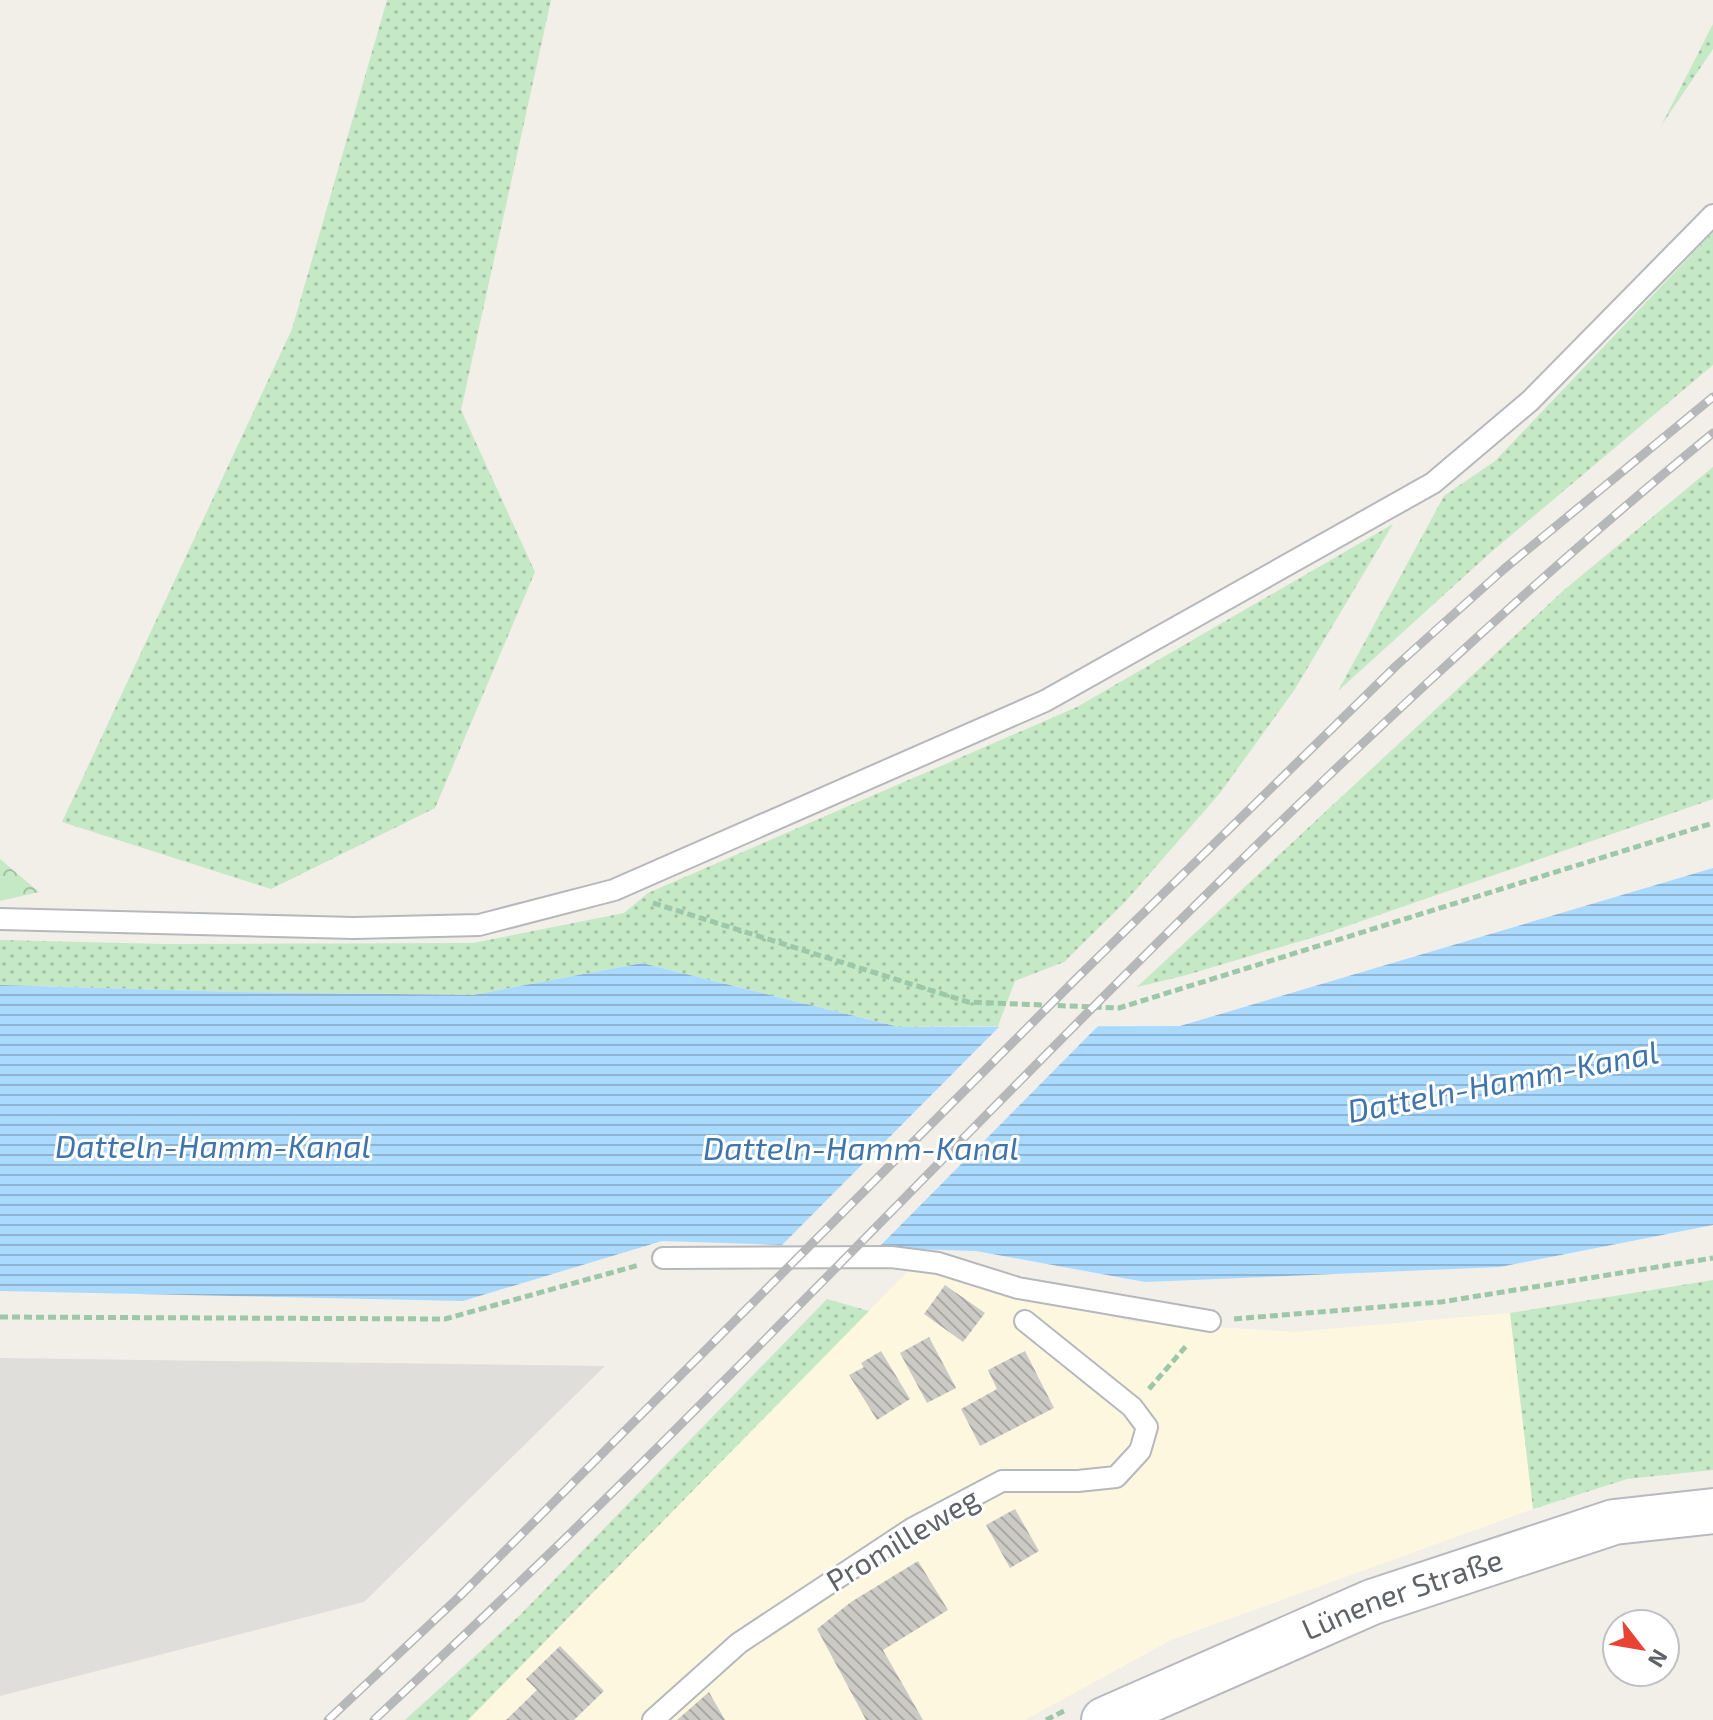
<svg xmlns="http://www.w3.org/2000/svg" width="1713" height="1720" viewBox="0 0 1713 1720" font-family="'Exo 2',sans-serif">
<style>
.commercial{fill:#fef7e0}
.industrial{fill:#e0deda}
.grass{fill:url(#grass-dots)}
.forest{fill:url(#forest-crowns)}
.water{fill:url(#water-rules)}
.pier{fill:#f1efe8}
.building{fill:url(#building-back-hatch)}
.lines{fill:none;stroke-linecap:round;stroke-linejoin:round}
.lane-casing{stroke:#b5b8bc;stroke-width:24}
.secondary-casing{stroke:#b6babf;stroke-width:48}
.path{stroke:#9cc7a9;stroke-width:5;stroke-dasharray:8 4;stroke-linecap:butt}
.lane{stroke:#fff;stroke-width:20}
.secondary{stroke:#fff;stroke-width:44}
.rail-casing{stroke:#b6b7b8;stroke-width:9}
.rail{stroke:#fff;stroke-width:6;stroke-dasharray:18;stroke-linecap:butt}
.labels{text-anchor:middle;stroke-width:6;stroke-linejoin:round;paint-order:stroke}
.street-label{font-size:30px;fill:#5f6368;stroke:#fff}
.water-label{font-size:32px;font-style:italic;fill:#4174aa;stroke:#fff}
</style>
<defs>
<pattern id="grass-dots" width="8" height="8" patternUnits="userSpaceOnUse" patternTransform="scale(2)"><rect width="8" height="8" fill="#c5e8c5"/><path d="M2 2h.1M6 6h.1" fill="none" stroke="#a3c0a4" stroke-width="1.8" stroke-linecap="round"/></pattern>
<pattern id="forest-crowns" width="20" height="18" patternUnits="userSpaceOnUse" patternTransform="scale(2)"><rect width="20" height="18" fill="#c5e8c5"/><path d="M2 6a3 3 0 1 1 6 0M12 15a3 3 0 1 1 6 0" fill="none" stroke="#a3c0a4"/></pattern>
<pattern id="water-rules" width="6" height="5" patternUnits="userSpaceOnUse" patternTransform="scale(2)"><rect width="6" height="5" fill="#aadaff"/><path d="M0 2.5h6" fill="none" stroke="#8eb4d2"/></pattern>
<pattern id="building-back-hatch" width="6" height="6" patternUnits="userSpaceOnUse" patternTransform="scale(2)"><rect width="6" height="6" fill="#cccac5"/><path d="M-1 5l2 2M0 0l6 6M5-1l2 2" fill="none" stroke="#a9a8a4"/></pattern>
</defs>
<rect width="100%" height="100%" fill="#f1efe8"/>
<!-- commercial -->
<path class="commercial" d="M912 1267 1133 1322 1295 1332 1510 1313 1533 1509 1171 1640 1025 1720H468Z"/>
<!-- industrial -->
<path class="industrial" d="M0 1358 605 1366 364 1602 0 1696Z"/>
<!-- grass -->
<path class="grass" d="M387 0H551L461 410 535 572 435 808 271 889 62 822 292 329Z
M1713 24V49L1661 126Z
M1713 232V365L1490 553 1338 691 1444 496 1495 461Z
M1713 467V799L1321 935 1183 976 1137 987 1564 590Z
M1393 524 1295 689 1220 793 1126 901 1064 962 1015 981 998 1026 899 1027 642 963 473 995 238 992 0 985V940L163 944 473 943 624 913 648 893 1077 707Z
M1713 1280V1470L1627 1479 1533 1509 1510 1313Z
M827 1299 869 1311 468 1720H405L520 1615Z"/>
<!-- forest -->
<path class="forest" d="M0 859 39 892 0 901Z"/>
<!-- water -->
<path class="water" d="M1713 868V1225L1500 1267 1145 1282 976 1251 662 1241 463 1301 0 1291V985L238 992 473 995 642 963 899 1027 1180 1026Z"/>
<!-- pier -->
<path class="pier" d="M1004 1022H1102L874 1252 778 1249Z"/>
<!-- building -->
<path class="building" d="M945 1285 985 1313 963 1342 924 1314Z
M929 1337 956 1388 927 1403 900 1353Z
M881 1351 910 1399 877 1420 849 1375 864 1367 861 1363Z
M1025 1351 1054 1408 980 1446 961 1409 997 1389 988 1370Z
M1015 1509 1039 1551 1010 1568 986 1525Z
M918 1561 948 1610 883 1650 923 1720H866L817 1629 851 1602Z
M560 1646 604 1691 574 1720H506L537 1690 526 1679Z
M709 1692 725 1720H677Z"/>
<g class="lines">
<defs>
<path id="lane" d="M0 919 354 928 479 925 614 890 1045 701 1433 483 1530 401 1713 215
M663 1258 891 1257 938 1263 1018 1288 1210 1321
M653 1720 739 1643 913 1528 1002 1481H1078L1116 1477 1140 1451 1147 1427 1132 1407 1025 1321"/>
<g id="secondary">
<path id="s1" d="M1104 1720 1372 1602 1614 1522 1713 1511"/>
</g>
</defs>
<!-- lane casing -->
<use href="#lane" class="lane-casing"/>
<!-- secondary casing -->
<use href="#secondary" class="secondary-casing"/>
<!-- path -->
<path class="path" d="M653 903 968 1002 1119 1008 1713 823
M0 1317 445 1319 639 1265
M1234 1319 1441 1302 1713 1258
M1149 1389 1187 1345
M1046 1720 1066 1710"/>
<!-- lane -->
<use href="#lane" class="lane"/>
<!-- secondary -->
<use href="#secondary" class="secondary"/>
<defs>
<path id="rail" d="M328 1720 459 1597 1078 977 1396 666 1504 569 1713 397
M374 1720C467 1633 560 1545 650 1455 998 1109 1332 745 1713 433"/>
</defs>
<!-- rail casing -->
<use href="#rail" class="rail-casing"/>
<!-- rail -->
<use href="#rail" class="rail"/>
</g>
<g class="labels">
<!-- street labels -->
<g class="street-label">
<text transform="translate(903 1540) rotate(-31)" y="10">Promilleweg</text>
<text dy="10" stroke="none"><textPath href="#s1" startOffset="324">Lünener Straße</textPath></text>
</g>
<!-- water labels -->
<g class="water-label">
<text transform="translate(1503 1082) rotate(-11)" y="11">Datteln-Hamm-Kanal</text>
<text x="213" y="1158">Datteln-Hamm-Kanal</text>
<text x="861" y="1160">Datteln-Hamm-Kanal</text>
</g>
</g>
<!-- north arrow -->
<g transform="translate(1641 1648) rotate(121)"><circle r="38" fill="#ffffff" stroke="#bfc1c3" stroke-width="2"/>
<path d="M0-6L14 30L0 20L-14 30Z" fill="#ea4335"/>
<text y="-12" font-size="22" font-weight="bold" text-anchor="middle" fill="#5f6368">N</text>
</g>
</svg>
